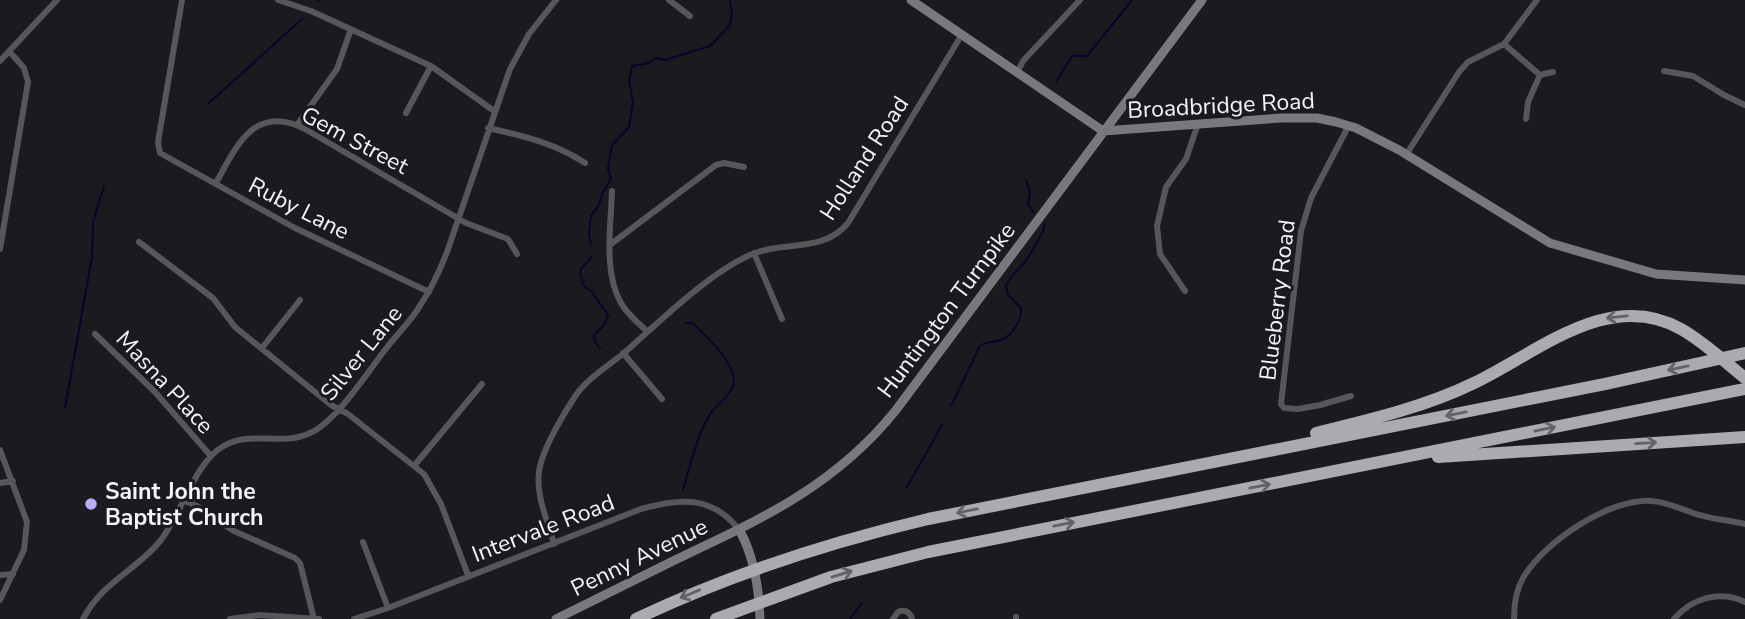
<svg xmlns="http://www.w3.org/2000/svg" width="1745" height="619" viewBox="0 0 1745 619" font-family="'Nunito Sans',sans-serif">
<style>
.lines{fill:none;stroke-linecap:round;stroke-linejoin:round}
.stream{stroke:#10012a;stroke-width:2}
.street{stroke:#575659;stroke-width:6}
.secondary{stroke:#79787c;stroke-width:9}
.highway{stroke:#abaab0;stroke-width:12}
.oneway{stroke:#636268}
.poi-dot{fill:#bbaaf6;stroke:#1b1a1f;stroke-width:2.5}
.labels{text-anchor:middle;stroke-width:6;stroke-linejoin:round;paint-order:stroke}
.street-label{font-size:23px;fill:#f4f4f7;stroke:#1b1a1f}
.poi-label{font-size:23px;font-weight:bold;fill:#f4f4f7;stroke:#1b1a1f;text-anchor:start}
</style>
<rect width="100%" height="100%" fill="#1b1a1f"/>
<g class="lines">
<!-- stream -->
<path class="stream" d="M318 1 319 0
M1056 82 1072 56H1087L1132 0
M208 104 302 19
M1026 180 1030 193 1028 204 1034 213
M591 244 589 234 591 215 598 207 603 192 611 179 608 169 612 145 629 127 633 103 629 80 632 66 649 63 656 58 665 60 710 46 730 25 732 14 730 0
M592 256C582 271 576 264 584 286L591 291 608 315 605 324 594 335 595 342 600 348
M951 406 980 346C988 340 993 343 1001 340 1013 335 1022 320 1021 308L1008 295 1006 285C1011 276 1017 271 1024 263 1032 254 1038 240 1044 229V224
M65 408 92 257 93 222 104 186
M907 487 942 425
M683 490C690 466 697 434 711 413 716 405 727 398 732 389 742 370 709 339 696 326L692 323H686
M850 619 862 603"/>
<!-- street -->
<path class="street" d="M182 0 158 142 160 153 293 227 429 292
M278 0 311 11 431 66 494 111
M669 0 690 16
M1504 44 1540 75 1553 72
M0 61 57 0
M1664 71 1693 76 1724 95 1745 105
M1017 73 1023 61 1080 0
M406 113 431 66
M1526 119 1528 102 1540 75
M297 125 337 69 351 29
M1349 125 1311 198 1301 231 1281 404 1284 408 1298 409 1320 405 1351 396
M488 128C523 136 555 143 585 163
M1406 155 1459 72 1468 62 1504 44 1537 0
M216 183C236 147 254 103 305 129L466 223 508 239 517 254
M612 191C611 225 603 272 621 303 627 314 638 323 647 331
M139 242 213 298 235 327 331 405 348 414 424 474 441 504 468 575
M611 244 716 165 724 163 744 167
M0 249 28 82 24 68 9 51
M754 253 782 319
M1185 291 1160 254 1157 226 1166 187 1186 159 1198 124
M95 334 155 392 210 455
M262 348 300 300
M623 353 662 399
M0 450 27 522 24 550 0 600
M414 466 482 384
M0 483 13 481
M185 501 197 506 234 531 295 558 300 563 314 619
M363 542 388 608
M554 544C547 519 534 492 540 466 545 445 564 413 576 395 588 378 608 366 624 353 658 323 709 273 750 255 784 240 822 254 848 223L961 36
M0 575 13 574
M83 619C103 581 136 571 161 540 181 514 195 463 222 447 250 429 281 447 310 433 337 421 369 370 388 346 399 332 412 320 421 304 432 288 440 270 447 252L510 69 529 34 556 0
M230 619 260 615 319 619
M354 619 388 608 641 509C680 498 713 495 740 531
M893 619 898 612C905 609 910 612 912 619
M1016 619V617
M1514 619C1514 605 1516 590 1523 578 1544 542 1609 498 1652 501 1666 502 1679 508 1693 513 1709 519 1728 520 1745 524
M1674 619C1692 598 1719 590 1745 602"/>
<!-- secondary -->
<path class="secondary" d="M911 0 1103 131 1281 118H1317L1336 122 1356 128 1399 150 1550 243 1656 274 1745 280
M740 531C754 557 759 589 760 619
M556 619C596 599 636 579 677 559 762 519 836 485 896 410L1202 0"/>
<!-- highway -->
<path class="highway" d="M1316 433C1369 420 1425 407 1474 383 1537 353 1609 288 1681 329 1704 342 1725 362 1745 378
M1438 457 1745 437
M636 619C730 574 827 543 928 519L1605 384 1745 353
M716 619 831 577 928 552 1745 389"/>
</g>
<!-- one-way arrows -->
<defs><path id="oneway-shaft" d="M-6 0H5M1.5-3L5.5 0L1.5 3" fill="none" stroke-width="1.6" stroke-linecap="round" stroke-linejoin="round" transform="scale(1.75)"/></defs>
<g class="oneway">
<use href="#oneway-shaft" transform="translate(1617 317) rotate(174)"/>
<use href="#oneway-shaft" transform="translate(1678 368) rotate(168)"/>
<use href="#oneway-shaft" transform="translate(1456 414) rotate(169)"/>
<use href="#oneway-shaft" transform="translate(1545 429) rotate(-12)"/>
<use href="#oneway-shaft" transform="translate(1646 443) rotate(-3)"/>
<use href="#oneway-shaft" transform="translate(1260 486) rotate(-11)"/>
<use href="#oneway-shaft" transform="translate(967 511) rotate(169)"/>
<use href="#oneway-shaft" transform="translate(1064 524) rotate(-11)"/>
<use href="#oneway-shaft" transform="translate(842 574) rotate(-17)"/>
<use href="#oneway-shaft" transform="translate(690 594) rotate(157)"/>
</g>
<!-- markers -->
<circle class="poi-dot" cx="91" cy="504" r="7"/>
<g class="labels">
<!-- street labels -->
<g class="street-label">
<text transform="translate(1221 105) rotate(-3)" y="8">Broadbridge Road</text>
<text transform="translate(355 140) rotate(28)" y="8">Gem Street</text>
<text transform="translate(864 158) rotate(-57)" y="8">Holland Road</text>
<text transform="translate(299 208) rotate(27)" y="8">Ruby Lane</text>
<text transform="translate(1277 300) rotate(-83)" y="8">Blueberry Road</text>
<text transform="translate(946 310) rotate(-53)" y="8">Huntington Turnpike</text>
<text transform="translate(361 353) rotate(-51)" y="8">Silver Lane</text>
<text transform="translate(165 382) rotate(47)" y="8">Masna Place</text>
<text transform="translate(543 528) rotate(-21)" y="8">Intervale Road</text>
<text transform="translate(639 557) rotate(-26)" y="8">Penny Avenue</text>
</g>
<!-- poi labels -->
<g class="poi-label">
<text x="105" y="499">Saint John the<tspan x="105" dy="26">Baptist Church</tspan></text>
</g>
</g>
</svg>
